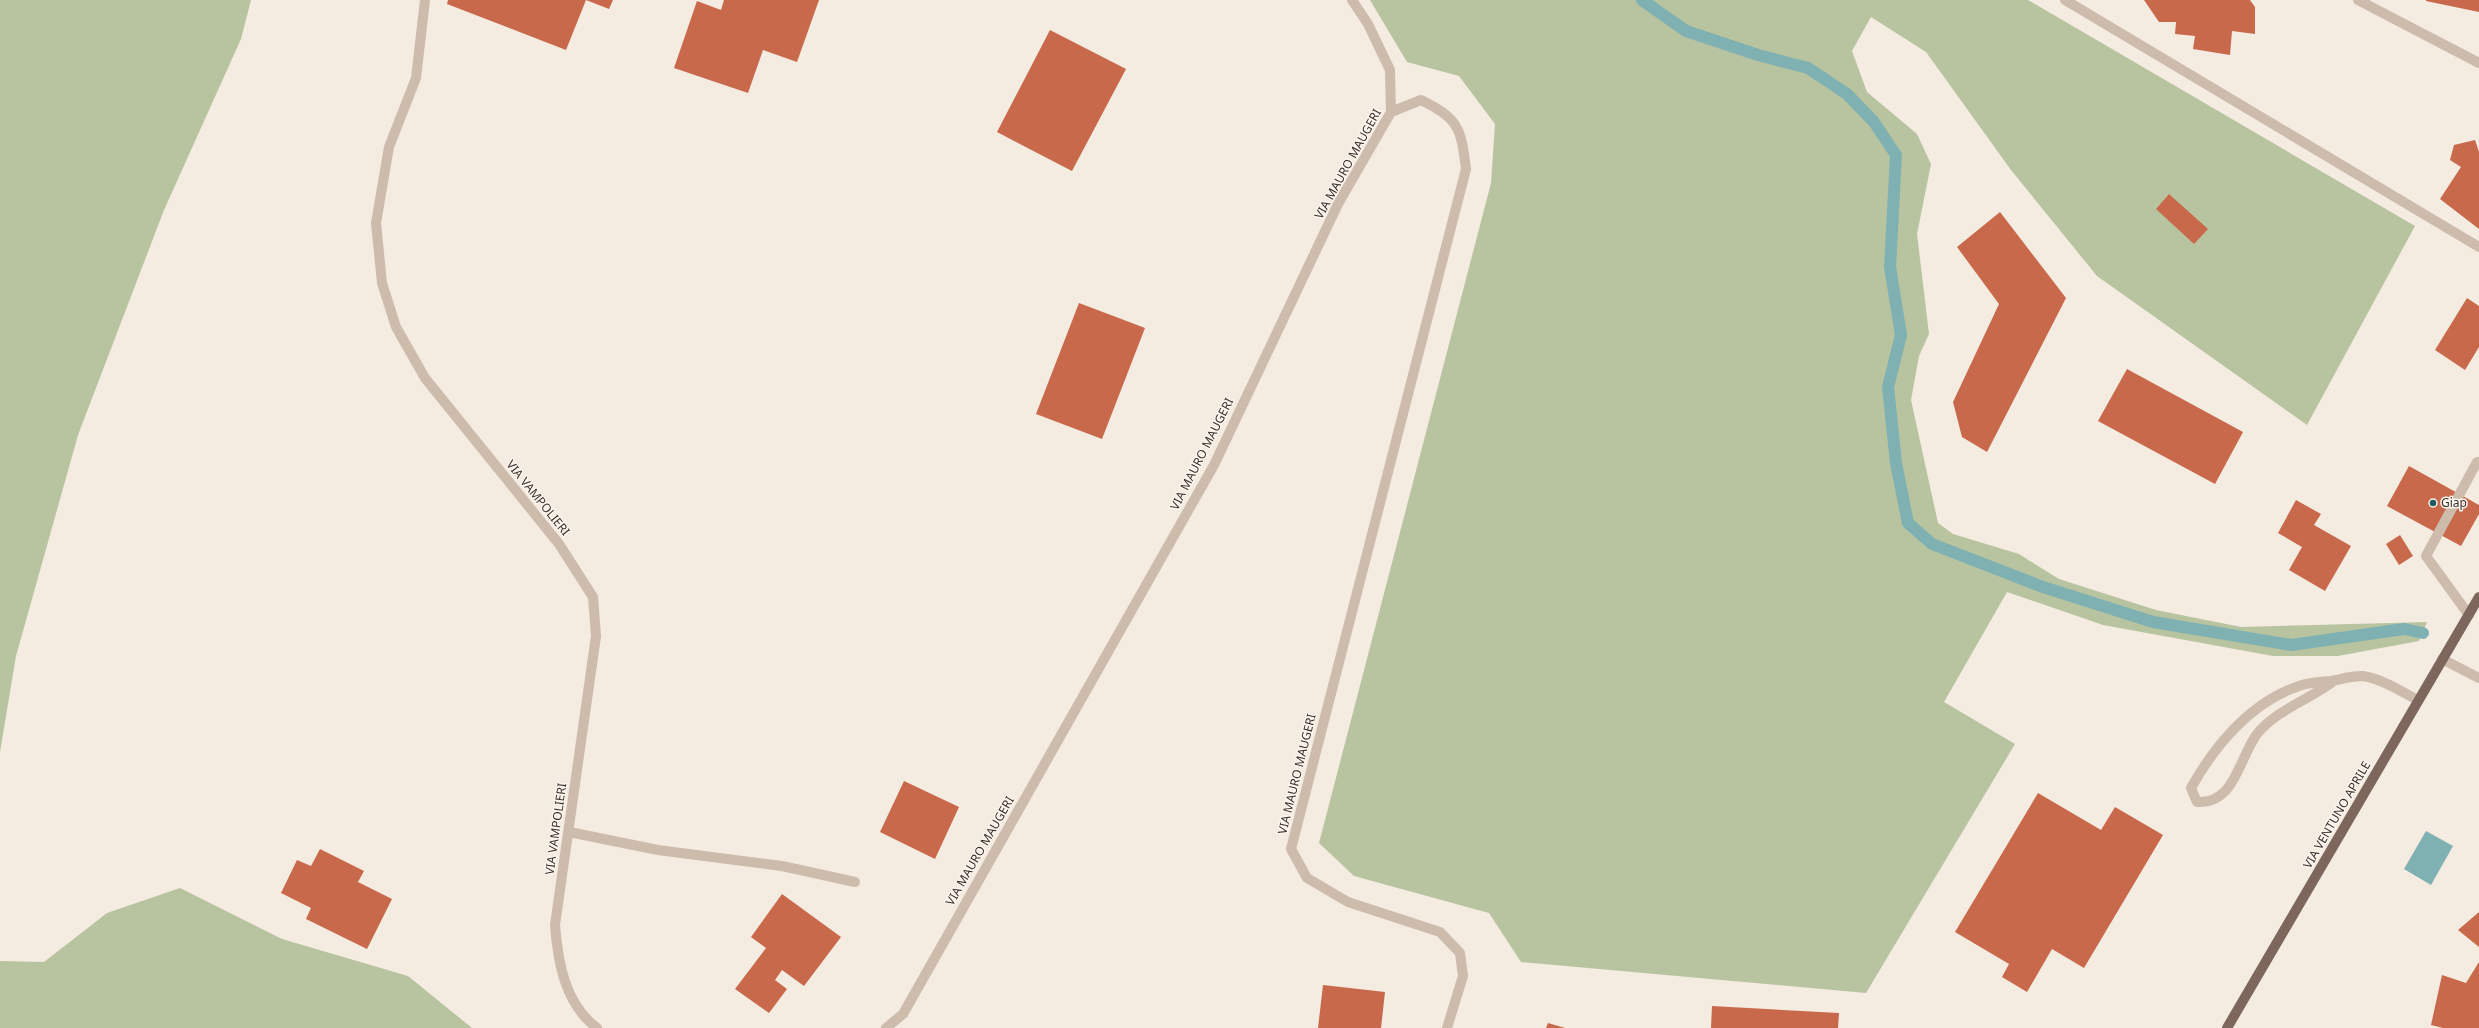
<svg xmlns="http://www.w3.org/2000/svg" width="2479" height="1028" viewBox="0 0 2479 1028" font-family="'Noto Sans',sans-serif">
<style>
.green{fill:#b8c4a0}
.water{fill:#7fb0b2}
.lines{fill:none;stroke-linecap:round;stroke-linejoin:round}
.stream{stroke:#7fb0b2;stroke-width:12}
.building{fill:#c8694b}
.lane{stroke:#cdbbac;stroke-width:10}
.street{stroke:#cdbbac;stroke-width:10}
.primary{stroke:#7d675c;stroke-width:10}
.poi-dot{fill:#1f5a5e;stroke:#fbf5ee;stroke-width:1.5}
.labels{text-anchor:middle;stroke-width:3;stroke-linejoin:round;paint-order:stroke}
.street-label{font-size:12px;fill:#3b302b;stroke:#fbf5ee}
.poi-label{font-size:12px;fill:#3b302b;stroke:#fbf5ee;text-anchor:start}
</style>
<rect width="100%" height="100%" fill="#f4ebe1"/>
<!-- green -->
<path class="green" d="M0 0H251L241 39 164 210 78 435 16 656 0 752Z
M1370 0H2028L2415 226 2307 425 2097 276 2011 170 1926 52 1871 17 1852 51 1867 92 1917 134 1931 164 1917 234 1929 334 1919 356 1911 400 1938 523 1953 534 2019 554 2059 579 2156 610 2241 627 2427 622 2419 641 2338 656H2273L2103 625 2007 592 1944 702 2015 744 1866 993 1521 962 1489 913 1354 876 1319 843 1491 183 1495 124 1459 76 1407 62Z
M180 888 282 939 408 976 472 1028H0V961L44 962 107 913Z"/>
<!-- water -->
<path class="water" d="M2426 831 2453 846 2431 885 2404 869Z"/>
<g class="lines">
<!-- stream -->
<path class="stream" d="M1642 0 1686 31 1758 55 1808 68 1847 94 1874 122 1896 155 1890 267 1901 335 1888 387 1896 463 1908 523 1932 544 2043 587 2153 622 2291 645 2404 629 2423 633"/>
</g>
<!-- building -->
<path class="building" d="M448 0H613L609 9 586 0 566 50 447 4Z
M724 0H819L797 62 763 50 748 93 674 68 697 1 721 10Z
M2144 0H2250L2255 7V34L2232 31 2230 55 2193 49 2195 36 2175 34 2176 22H2159Z
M2426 0H2479V12L2426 1Z
M1050 30 1126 69 1072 171 997 132Z
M2475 140 2479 152V229L2440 199 2461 167 2450 160 2454 145Z
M2169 194 2208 229 2194 244 2156 209Z
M2000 212 2066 298 1987 452 1962 437 1953 402 1999 304 1957 247Z
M2467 298 2479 306V347L2465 370 2435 350Z
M1079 303 1145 328 1102 439 1036 414Z
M2127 369 2243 432 2215 484 2098 421Z
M2409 466 2479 505V514L2461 546 2387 506Z
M2296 500 2321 514 2314 525 2351 546 2325 591 2289 570 2302 547 2278 533Z
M2400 535 2413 556 2399 565 2386 544Z
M904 781 959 807 935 859 880 832Z
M2038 793 2101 830 2115 807 2163 835 2084 968 2052 949 2027 992 2002 977 2009 964 1955 932Z
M320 849 364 871 358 882 392 899 367 949 306 919 311 908 281 893 297 860 311 866Z
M782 894 841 937 804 986 782 970 775 980 787 989 769 1013 735 989 766 948 751 937Z
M2479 912V947L2458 930Z
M2479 962V1028H2443L2431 1025 2442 975 2466 983Z
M1323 985 1385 992 1381 1028H1318Z
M1712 1006 1839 1013 1838 1028H1711Z
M1548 1023 1565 1028H1546Z"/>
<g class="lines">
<!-- lane -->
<path class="lane" d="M2065 0 2479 247
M2358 0 2479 63
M2469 615 2426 556 2477 462H2479
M2335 680C2311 699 2276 710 2257 734 2238 760 2235 804 2197 802L2191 788C2215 745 2251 702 2299 686 2309 682 2322 682 2332 681 2342 679 2358 674 2368 677 2386 681 2402 692 2418 700
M569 832 658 850 782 866 855 882"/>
<!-- street -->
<path class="street" d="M425 0 416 78 389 147 376 223 382 283 396 327 425 378 559 544 593 597 596 636 555 925C558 963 565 1004 597 1028
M1352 0 1368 24 1390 70 1391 112
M2442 659 2479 678
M886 1028 903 1014 1214 465 1338 204 1391 112 1421 100C1459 119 1461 128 1466 169L1291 849 1307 878 1348 902 1440 932 1460 953 1463 976 1447 1028"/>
<!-- primary -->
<path class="primary" d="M2227 1028 2479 597"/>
</g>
<!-- markers -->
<circle class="poi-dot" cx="2433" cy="503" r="4"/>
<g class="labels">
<!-- street labels -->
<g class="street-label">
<text transform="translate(1348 164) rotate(-61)" y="4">VIA MAURO MAUGERI</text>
<text transform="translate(1202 454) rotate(-63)" y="4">VIA MAURO MAUGERI</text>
<text transform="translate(538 498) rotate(51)" y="4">VIA VAMPOLIERI</text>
<text transform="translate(1297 774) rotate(-76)" y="4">VIA MAURO MAUGERI</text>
<text transform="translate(2337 815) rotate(-60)" y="4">VIA VENTUNO APRILE</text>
<text transform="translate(556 829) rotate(-82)" y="4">VIA VAMPOLIERI</text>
<text transform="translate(980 851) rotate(-60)" y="4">VIA MAURO MAUGERI</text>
</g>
<!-- poi labels -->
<g class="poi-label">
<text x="2441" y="507">Giap</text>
</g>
</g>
</svg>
